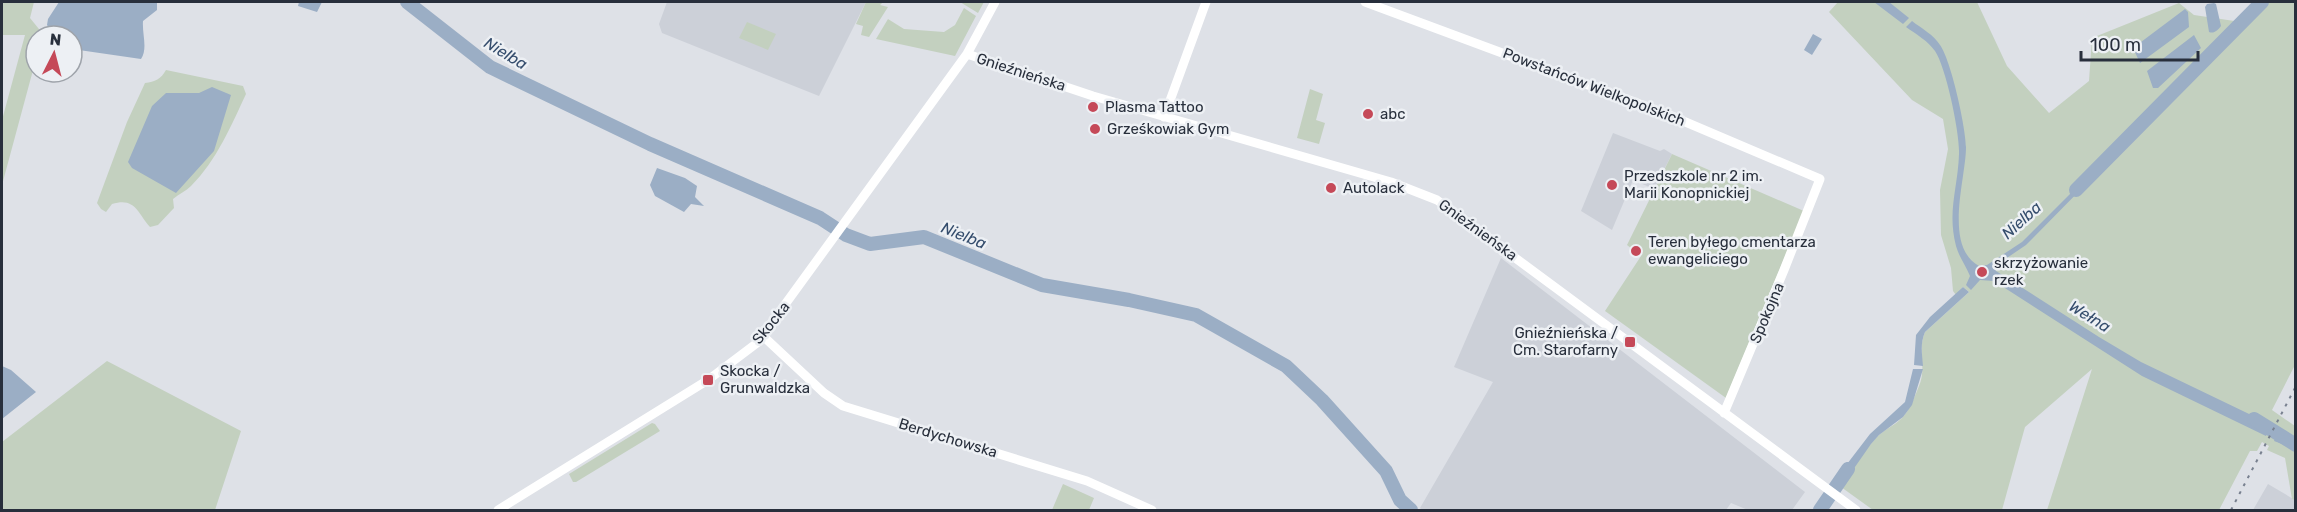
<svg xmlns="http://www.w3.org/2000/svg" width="2297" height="512" viewBox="0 0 2297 512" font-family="Rubik,sans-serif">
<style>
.built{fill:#ccd0d8}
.green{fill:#c3d0bf}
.water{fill:#9baec5}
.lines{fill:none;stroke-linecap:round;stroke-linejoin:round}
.river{stroke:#9baec5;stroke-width:14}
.secondary{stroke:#fff;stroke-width:9}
.rail{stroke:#78808f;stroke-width:2;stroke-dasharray:3 6;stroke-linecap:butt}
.poi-dot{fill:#c54958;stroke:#edf0f4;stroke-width:2}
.labels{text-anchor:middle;stroke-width:5;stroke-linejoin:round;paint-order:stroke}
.street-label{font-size:15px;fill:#282f3c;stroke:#edf0f4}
.poi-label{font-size:15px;fill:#282f3c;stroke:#edf0f4;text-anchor:start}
.water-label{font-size:16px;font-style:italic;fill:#354d6d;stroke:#edf0f4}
</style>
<rect width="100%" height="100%" fill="#dee1e7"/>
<!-- built -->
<path class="built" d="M667 2H866L819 96 662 33 659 24Z
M1613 133 1660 151 1664 149 1672 154 1654 189 1633 180 1612 230 1581 211Z
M1501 258 1805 492 1792 510H1748L1731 503 1726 510H1422L1420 508 1493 382 1454 367Z
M2268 484 2295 500V510H2253Z"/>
<!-- green -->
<path class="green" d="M2 2H34L30 18 43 34 36 36V59L2 185V120L25 35H2Z
M866 2H892L891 3 883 2 880 5 888 7 869 37 861 35 863 26 856 24Z
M960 2H984L978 13Z
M1838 2H1977L2007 66 2049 113 2089 81 2092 38 2179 3 2194 15 2241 22 2262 2H2295V365L2272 410 2295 426V500L2292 499 2285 458 2267 450 2269 446 2262 442 2257 451H2250L2219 510H2047L2092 369 2025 427 2002 510H1873L1841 487C1852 470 1862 453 1876 438 1883 430 1894 426 1902 418 1909 411 1915 396 1919 386 1927 368 1917 350 1925 332L1969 292 1963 287 1956 295 1953 291 1951 268 1941 235 1940 190 1948 149 1943 119 1912 100 1829 12Z
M964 8 976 16 955 56 876 39 888 19 904 29 944 32 955 25Z
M747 22 776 34 768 50 739 38Z
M166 70 243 86 246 94C231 126 217 160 191 186 186 191 179 194 173 199L174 208 158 225 150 227C137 212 135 197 112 204L106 212 101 209 97 203 127 122 145 83C155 82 161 79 166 70Z
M1310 89 1323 94 1316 120 1325 123 1319 144 1297 138Z
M1672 154 1804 211 1726 398 1605 311 1641 256 1627 245Z
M107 361 241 431 215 510H2V442Z
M652 423 655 424 660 431 576 482H573L569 474Z
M1063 484 1094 498 1089 510H1052Z"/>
<!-- water -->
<path class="water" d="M59 2H157V10L143 21C142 34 148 49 141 59L72 49V36H54L47 25 48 19Z
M299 2H322L317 12 298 6Z
M1874 2H1889L1909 18 1903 24Z
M2214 3 2216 4 2221 26C2218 30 2214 34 2209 32L2205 7 2207 4Z
M2185 9 2188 12 2189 27 2140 63 2133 48Z
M1912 21C1921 28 1934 35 1940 45 1951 60 1966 128 1966 147 1966 179 1943 246 1979 266L1987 265 2022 242 2088 176 2091 179 2026 245 1998 264 1995 266 1996 271 2099 337 2141 362 2272 425 2266 436 2142 376 1994 281 1980 280 1971 290 1966 285 1970 276C1966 266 1959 257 1956 246 1947 211 1958 188 1959 154 1960 134 1946 67 1935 51 1928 41 1916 34 1906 27Z
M1813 34 1822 39 1812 55 1804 50Z
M2194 35 2201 48 2158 88H2153L2147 71Z
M212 87 231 95 214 151 176 193 132 168 128 162 152 106 166 93H199Z
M657 168 685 178 697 186 695 197 704 206 691 204 684 212 655 196 650 185Z
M1963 287 1969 292 1925 332C1920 344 1922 353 1923 366L1914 365 1916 335 1930 317Z
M2 366 11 370 36 392 2 419Z
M1913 369H1923L1912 405 1903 417 1879 435 1871 444 1841 487 1834 481 1870 434 1905 402Z
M2280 428 2295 437V449L2274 441Z"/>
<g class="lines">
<!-- river -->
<path class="river" d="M407 2 490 67 650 144 820 218 846 235 870 244 924 237 1042 285 1129 300 1196 315 1286 366 1322 400 1386 471 1400 500 1411 510
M2076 190 2262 2
M2254 419 2296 445
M1820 510 1848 469"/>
<!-- secondary -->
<path class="secondary" d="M1365 2 1669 115 1820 179 1784 270 1724 413
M967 54 1093 96 1391 182 1437 200 1856 510
M1164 117 1206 2
M763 336 824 393 843 406 1087 481 1152 510
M498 510 708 380 757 343 967 54 995 2"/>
<!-- rail -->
<path class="rail" d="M2231 510 2296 386"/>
</g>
<!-- markers -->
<g class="poi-dot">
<circle cx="1093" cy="107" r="6"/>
<circle cx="1368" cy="114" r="6"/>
<circle cx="1095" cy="129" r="6"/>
<circle cx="1612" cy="185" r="6"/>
<circle cx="1331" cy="188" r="6"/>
<circle cx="1636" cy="251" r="6"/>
<circle cx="1982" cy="272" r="6"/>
<rect x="1624" y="336" width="12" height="12" rx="3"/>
<rect x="702" y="374" width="12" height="12" rx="3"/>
</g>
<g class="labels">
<!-- street labels -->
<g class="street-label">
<text transform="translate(1021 72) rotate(18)" y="5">Gnieźnieńska</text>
<text transform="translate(1594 87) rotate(21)" y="5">Powstańców Wielkopolskich</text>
<text transform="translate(1478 230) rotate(36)" y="5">Gnieźnieńska</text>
<text transform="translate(1767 313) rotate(-67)" y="5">Spokojna</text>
<text transform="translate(771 323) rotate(-51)" y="5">Skocka</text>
<text transform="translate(948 438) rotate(17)" y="5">Berdychowska</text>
</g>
<!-- poi labels -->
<g class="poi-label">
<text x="1105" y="112">Plasma Tattoo</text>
<text x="1380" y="119">abc</text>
<text x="1107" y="134">Grześkowiak Gym</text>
<text x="1624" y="181">Przedszkole nr 2 im.<tspan x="1624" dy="17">Marii Konopnickiej</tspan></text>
<text x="1343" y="193">Autolack</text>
<text x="1648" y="247">Teren byłego cmentarza<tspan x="1648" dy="17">ewangeliciego</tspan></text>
<text x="1994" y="268">skrzyżowanie<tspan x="1994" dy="17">rzek</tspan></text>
<text x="1618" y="338" text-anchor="end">Gnieźnieńska /<tspan x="1618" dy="17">Cm. Starofarny</tspan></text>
<text x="720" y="376">Skocka /<tspan x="720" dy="17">Grunwaldzka</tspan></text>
</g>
<!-- water labels -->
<g class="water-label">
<text transform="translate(506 53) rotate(31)" y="6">Nielba</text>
<text transform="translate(2021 220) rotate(-42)" y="6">Nielba</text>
<text transform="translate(964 235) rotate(22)" y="6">Nielba</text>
<text transform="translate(2090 316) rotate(32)" y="6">Wełna</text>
</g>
</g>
<!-- border -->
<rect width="2297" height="512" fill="none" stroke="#282f3c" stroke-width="6"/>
<!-- north arrow -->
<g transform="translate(54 54) rotate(6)"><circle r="28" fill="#edf0f4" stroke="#9ea3aa" stroke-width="1.5"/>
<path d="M0-4.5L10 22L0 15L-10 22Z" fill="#c54958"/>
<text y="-9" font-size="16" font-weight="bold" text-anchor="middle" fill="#282f3c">N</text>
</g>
<!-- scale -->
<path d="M2081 51v9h117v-9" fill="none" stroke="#282f3c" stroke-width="3"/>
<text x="2090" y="51" font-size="18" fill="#282f3c" stroke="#edf0f4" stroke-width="4.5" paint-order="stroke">100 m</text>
</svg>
